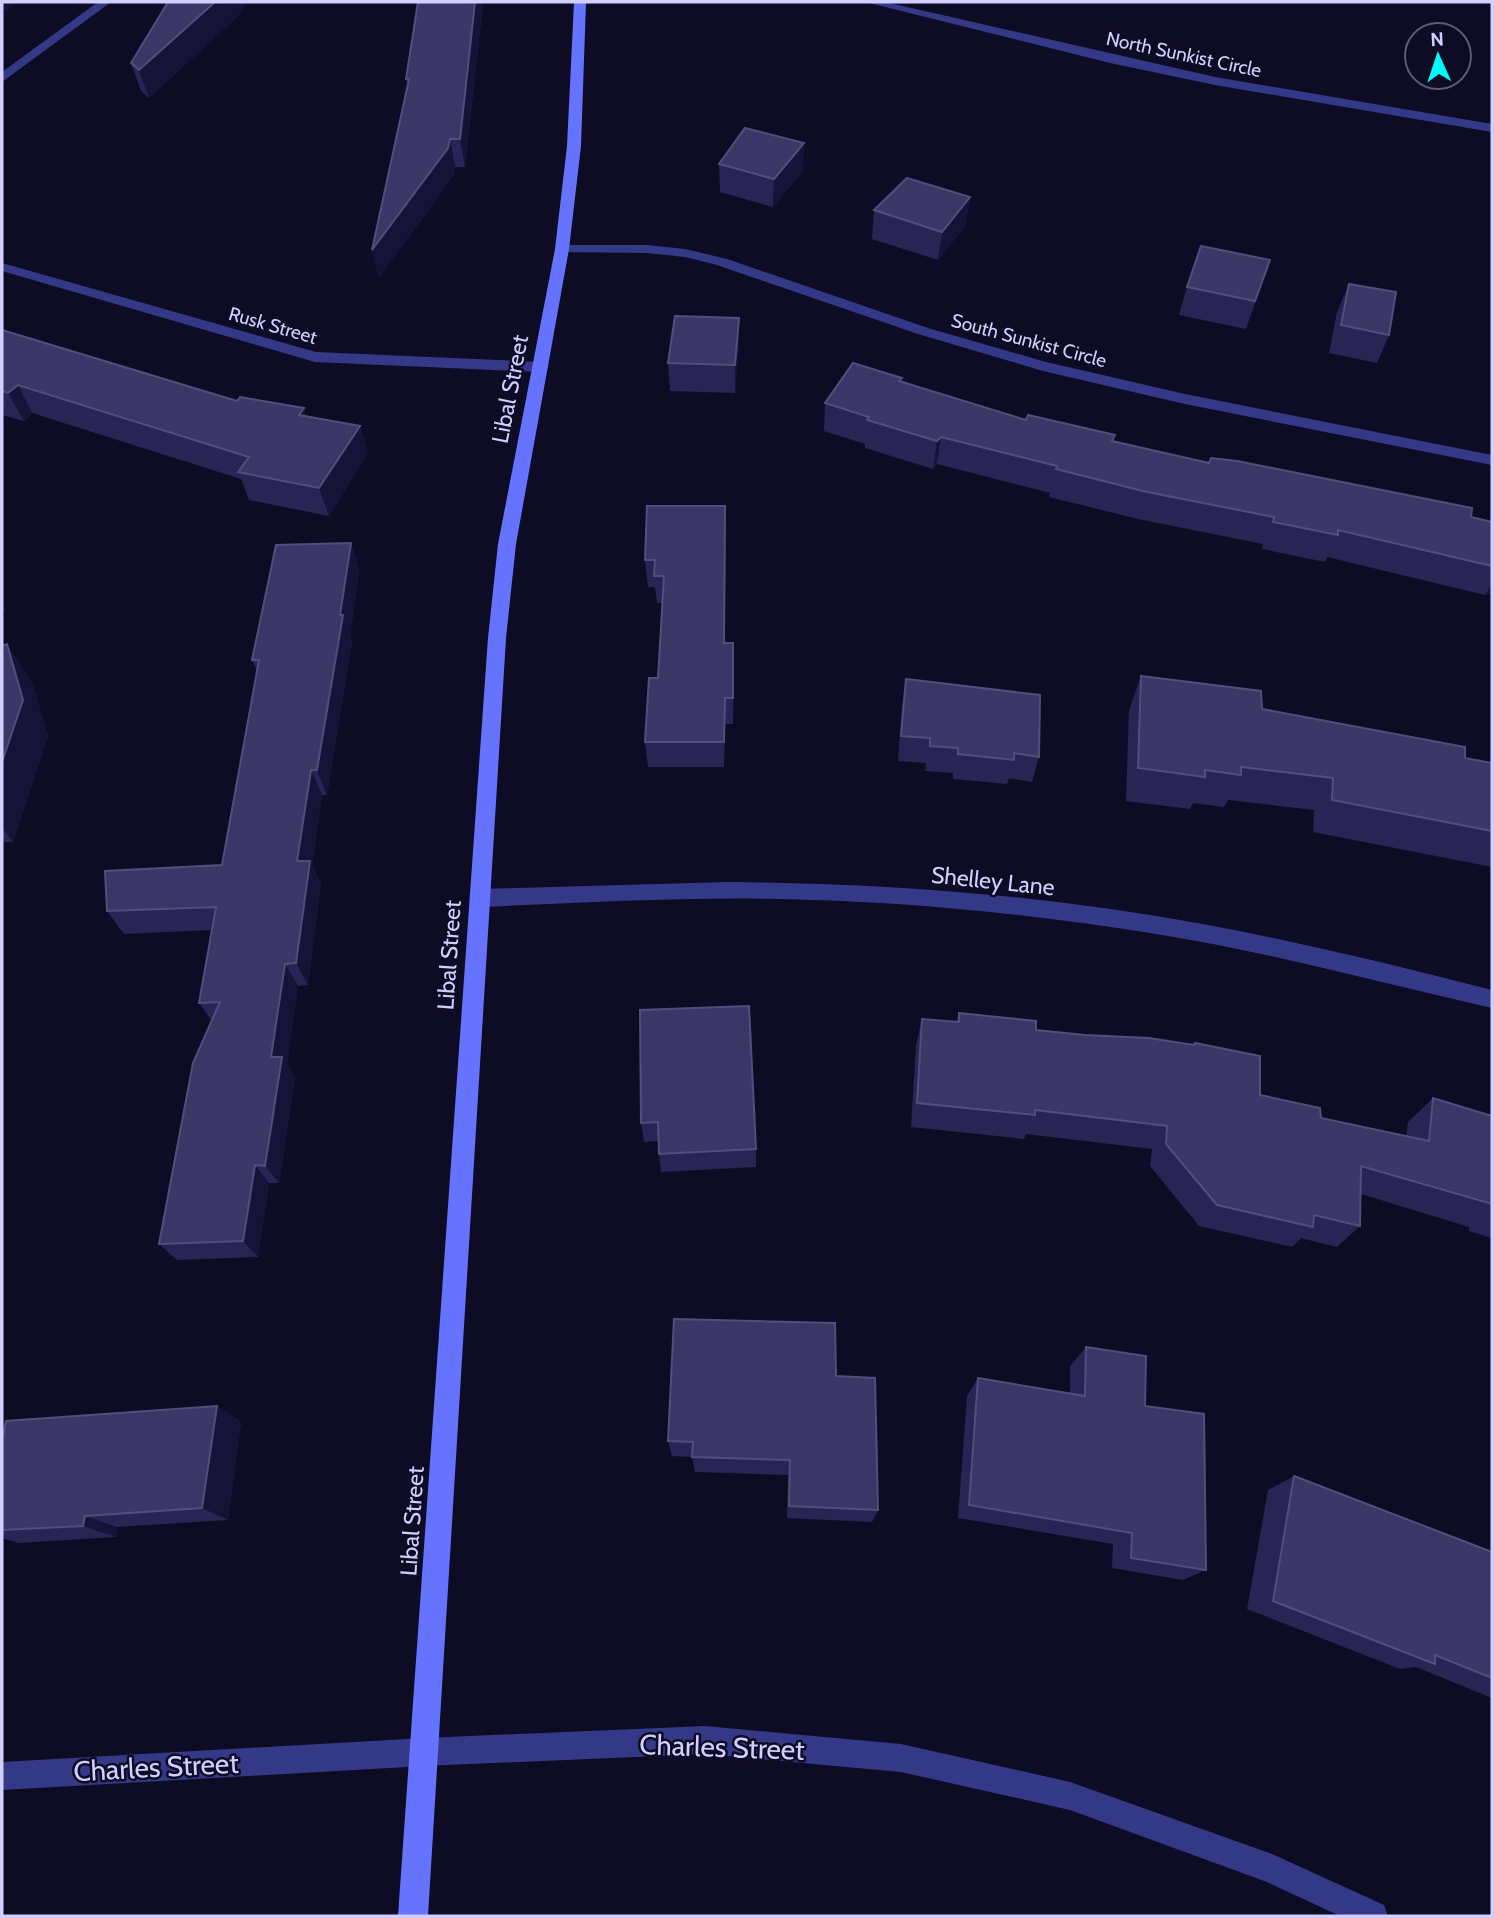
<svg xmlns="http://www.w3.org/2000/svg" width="1494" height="1918" viewBox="0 0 1494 1918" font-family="Cabin,sans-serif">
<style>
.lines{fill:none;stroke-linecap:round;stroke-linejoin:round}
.street{fill:#343987;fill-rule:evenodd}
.secondary{fill:#6673ff;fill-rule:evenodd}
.wall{fill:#282453}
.shaded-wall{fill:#161338}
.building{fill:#3a3665;stroke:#514e7e;stroke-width:2}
.labels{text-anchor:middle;stroke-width:5;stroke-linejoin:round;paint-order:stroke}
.far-street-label{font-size:19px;fill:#d0cfff;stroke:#0e0c24}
.street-label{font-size:23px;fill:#d0cfff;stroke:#0e0c24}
.near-street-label{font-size:28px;fill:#d0cfff;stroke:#0e0c24}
</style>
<rect width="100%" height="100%" fill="#0e0c24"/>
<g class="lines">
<!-- street -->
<path class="street" d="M98 2H111L2 82V72Z
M865 2H885L1215 77 1492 124V132L1215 85 1110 63Z
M562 245H647L685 249 727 259 928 328 1046 362 1185 394 1492 455V465L1185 404 1043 371 918 334 717 265 685 257 647 253 557 252V246Z
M2 263 316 352 541 362 549 367 541 372 315 362 2 271Z
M728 882C885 883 1043 895 1197 923 1296 941 1394 965 1492 990V1008C1380 983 1270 952 1156 934 1031 914 903 901 777 899 678 897 579 903 480 907L473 904 470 898 473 892 480 889Z
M705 1726 901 1744 1070 1782 1272 1854 1384 1905 1388 1916H1340L1267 1882 1070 1810 901 1772 705 1754 424 1766 2 1790V1762L424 1738Z"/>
<!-- secondary -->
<path class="secondary" d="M574 2H586L581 146 569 249 516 544 506 638 428 1916H398L488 638 498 544 555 249 567 146Z"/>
</g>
<!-- wall -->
<path class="wall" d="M168 2H246L239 15 149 98 141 91 131 63Z
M418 2H483L465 167H455L453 176 379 278 372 250 408 87 406 79Z
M719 164 803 171 773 207 720 192Z
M874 210 966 225 938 260 872 239Z
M1270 260 1246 329 1179 315 1187 287Z
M1349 284 1389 335 1377 363 1329 353 1337 312Z
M739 318V346L735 393 670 391 668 363Z
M2 330 237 401 307 417 360 426 368 453 329 516 249 500 241 479 32 413 24 421 2 415Z
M902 378V382L1026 420 1115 435 1113 441 1209 463 1211 458 1492 522V594H1489L1485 595 1327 557 1325 562 1262 549 1263 544 1138 519 1049 497 1050 493 937 464 933 469 865 448V444L824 431 825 403Z
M726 533 724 643 734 669 733 724H725L724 767H648L645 742 658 678 663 603H657L655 587H648L645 560Z
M351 543 359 570 350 636 352 642 327 795H322L312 865 321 884 308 985 298 986 287 1064 295 1077 279 1183H269L258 1257 177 1260 159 1244 212 1021 199 1003 212 930 124 934 107 911 222 865 257 671 252 660Z
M2 646 32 682 48 736 13 842H2Z
M1141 676 1262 709 1465 758 1492 763V867L1313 832 1314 810 1228 800 1224 807 1193 803 1190 809 1126 801 1129 710Z
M906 679 1039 757 1032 782 1009 778 1007 784 953 779V773L925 771 926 763 898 761 902 705Z
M640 1010 756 1149V1167L661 1172 659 1154 658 1141 644 1142 641 1123Z
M959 1013 1036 1030 1193 1045 1195 1043 1260 1095 1321 1118 1406 1136 1408 1122 1433 1098 1492 1116V1238L1469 1231V1227L1361 1194 1360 1226 1337 1247 1301 1238 1292 1247 1199 1226 1150 1166 1152 1149 1026 1134 1024 1139 911 1127 916 1045 922 1019 956 1022Z
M1086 1347 1145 1406 1206 1570 1183 1580 1112 1568 1113 1544 958 1518 967 1396 978 1378 1070 1393V1366Z
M836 1376 878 1510 872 1522 787 1518 788 1475 695 1472 692 1457 672 1456 668 1441Z
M217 1406 241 1422 228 1520 117 1527 116 1537 18 1543 2 1538V1440Z
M1294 1476 1492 1552V1698L1416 1667 1400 1669 1247 1609 1268 1490Z"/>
<!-- shaded-wall -->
<path class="shaded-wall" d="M2 2H17L2 13Z
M215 2H246L239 15 149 98 139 70Z
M475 2H483L465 167 460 139Z
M450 139 455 167 453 176 379 278 372 250Z
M804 143 803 171 773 207 774 179Z
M970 197 966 225 938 260 942 232Z
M739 318V346L735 393V365Z
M18 385 32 413 24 421 8 393Z
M304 408 313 436 299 415Z
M360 426 368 453 329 516 319 488Z
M941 437 937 464 933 469 937 441Z
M725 506 726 533 724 669V643Z
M351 543 359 570 350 636 352 642 327 795 317 770Z
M1492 584V588L1489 594 1485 595Z
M2 602 6 609 2 614Z
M733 643 734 669 733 724Z
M7 644 32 682 48 736 13 842 2 827V762Z
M311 770 322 795 312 865 321 884 308 985 296 963 297 861Z
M285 964 298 986 287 1064 295 1077 279 1183 265 1166 271 1057Z
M255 1165 269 1183 258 1257 243 1241Z
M217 1406 241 1422 228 1520 202 1508Z
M85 1516 117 1527 116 1537 83 1526Z"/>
<!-- building -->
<path class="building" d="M168 2H215L139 70 131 63Z
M418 2H475L460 139H450L448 148 372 250 409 79H406Z
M745 128 804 143 774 179 719 164Z
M907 178 970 197 942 232 874 210Z
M1201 246 1270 260 1255 301 1187 287Z
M1349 284 1396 292 1389 335 1341 325Z
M675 316 739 318 735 365 668 363Z
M2 330 237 401 240 397 304 408 299 415 360 426 319 488 238 472 249 457 18 385 8 393 2 391Z
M853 363 902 378 899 381 1026 420 1028 415 1115 435 1112 441 1209 463 1211 458 1237 461 1472 508 1471 517 1492 522V566L1338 530V535L1273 522 1274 517 1147 492 1056 469 1057 466 941 437 937 441 867 420 869 417 825 403Z
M647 506H725L724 643H733V698H725L724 742H645L649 678H658L664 576H654L655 560H645Z
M351 543 340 615H343L317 770H311L297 861H310L296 963 285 964 271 1057H282L265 1166 255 1165 243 1241 159 1244 193 1063 220 1002 199 1003 216 907 107 911 105 871 222 865 259 660H252L276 545Z
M7 644 23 700 2 762V646Z
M1141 676 1261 691 1262 709 1465 747V758L1492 763V831L1332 800 1333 778 1241 767V775L1205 770V777L1138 768Z
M906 679 1040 695 1039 757 1014 753V760L958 754V748L930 746V738L901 736Z
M749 1006 756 1149 659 1154 658 1122 641 1123 640 1010Z
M959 1013 1036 1021V1030L1085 1035 1149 1038 1194 1045 1195 1043 1260 1056V1095L1320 1108 1321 1118 1429 1141 1433 1098 1492 1116V1204L1361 1166 1360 1226 1314 1215 1313 1227 1217 1205 1166 1144 1167 1126 1035 1110V1115L917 1103 922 1019 959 1022Z
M674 1319 835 1323 836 1376 875 1378 878 1510 789 1506 790 1460 692 1457 693 1442 668 1441Z
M1086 1347 1146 1356 1145 1406 1204 1414 1206 1570 1131 1558 1132 1533 969 1505 978 1378 1085 1396Z
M217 1406 202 1508 85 1516 83 1526 2 1530V1440L6 1421Z
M1294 1476 1492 1552V1678L1435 1655V1664L1273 1601Z"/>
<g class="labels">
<!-- far-street labels -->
<g class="far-street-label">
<text transform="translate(1184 54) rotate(12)" y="7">North Sunkist Circle</text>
<text transform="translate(273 325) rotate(16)" y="7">Rusk Street</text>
<text transform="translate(1029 340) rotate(15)" y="7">South Sunkist Circle</text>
</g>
<!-- street labels -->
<g class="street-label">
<text transform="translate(510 389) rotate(-79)" y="8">Libal Street</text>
<text transform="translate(993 881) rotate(6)" y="8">Shelley Lane</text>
<text transform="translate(449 955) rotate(-86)" y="8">Libal Street</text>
<text transform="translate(412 1521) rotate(-86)" y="8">Libal Street</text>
</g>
<!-- near-street labels -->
<g class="near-street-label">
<text transform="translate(722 1747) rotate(2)" y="10">Charles Street</text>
<text transform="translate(156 1767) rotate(-3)" y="10">Charles Street</text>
</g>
</g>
<!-- border -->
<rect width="1494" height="1918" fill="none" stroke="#d0cfff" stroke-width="7"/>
<!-- north arrow -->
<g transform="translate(1438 56) rotate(357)"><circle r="33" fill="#0e0c24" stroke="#5c5a7c" stroke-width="2"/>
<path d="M0-5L12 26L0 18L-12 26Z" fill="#00faf9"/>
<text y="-10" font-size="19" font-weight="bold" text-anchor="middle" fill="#d0cfff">N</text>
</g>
</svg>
